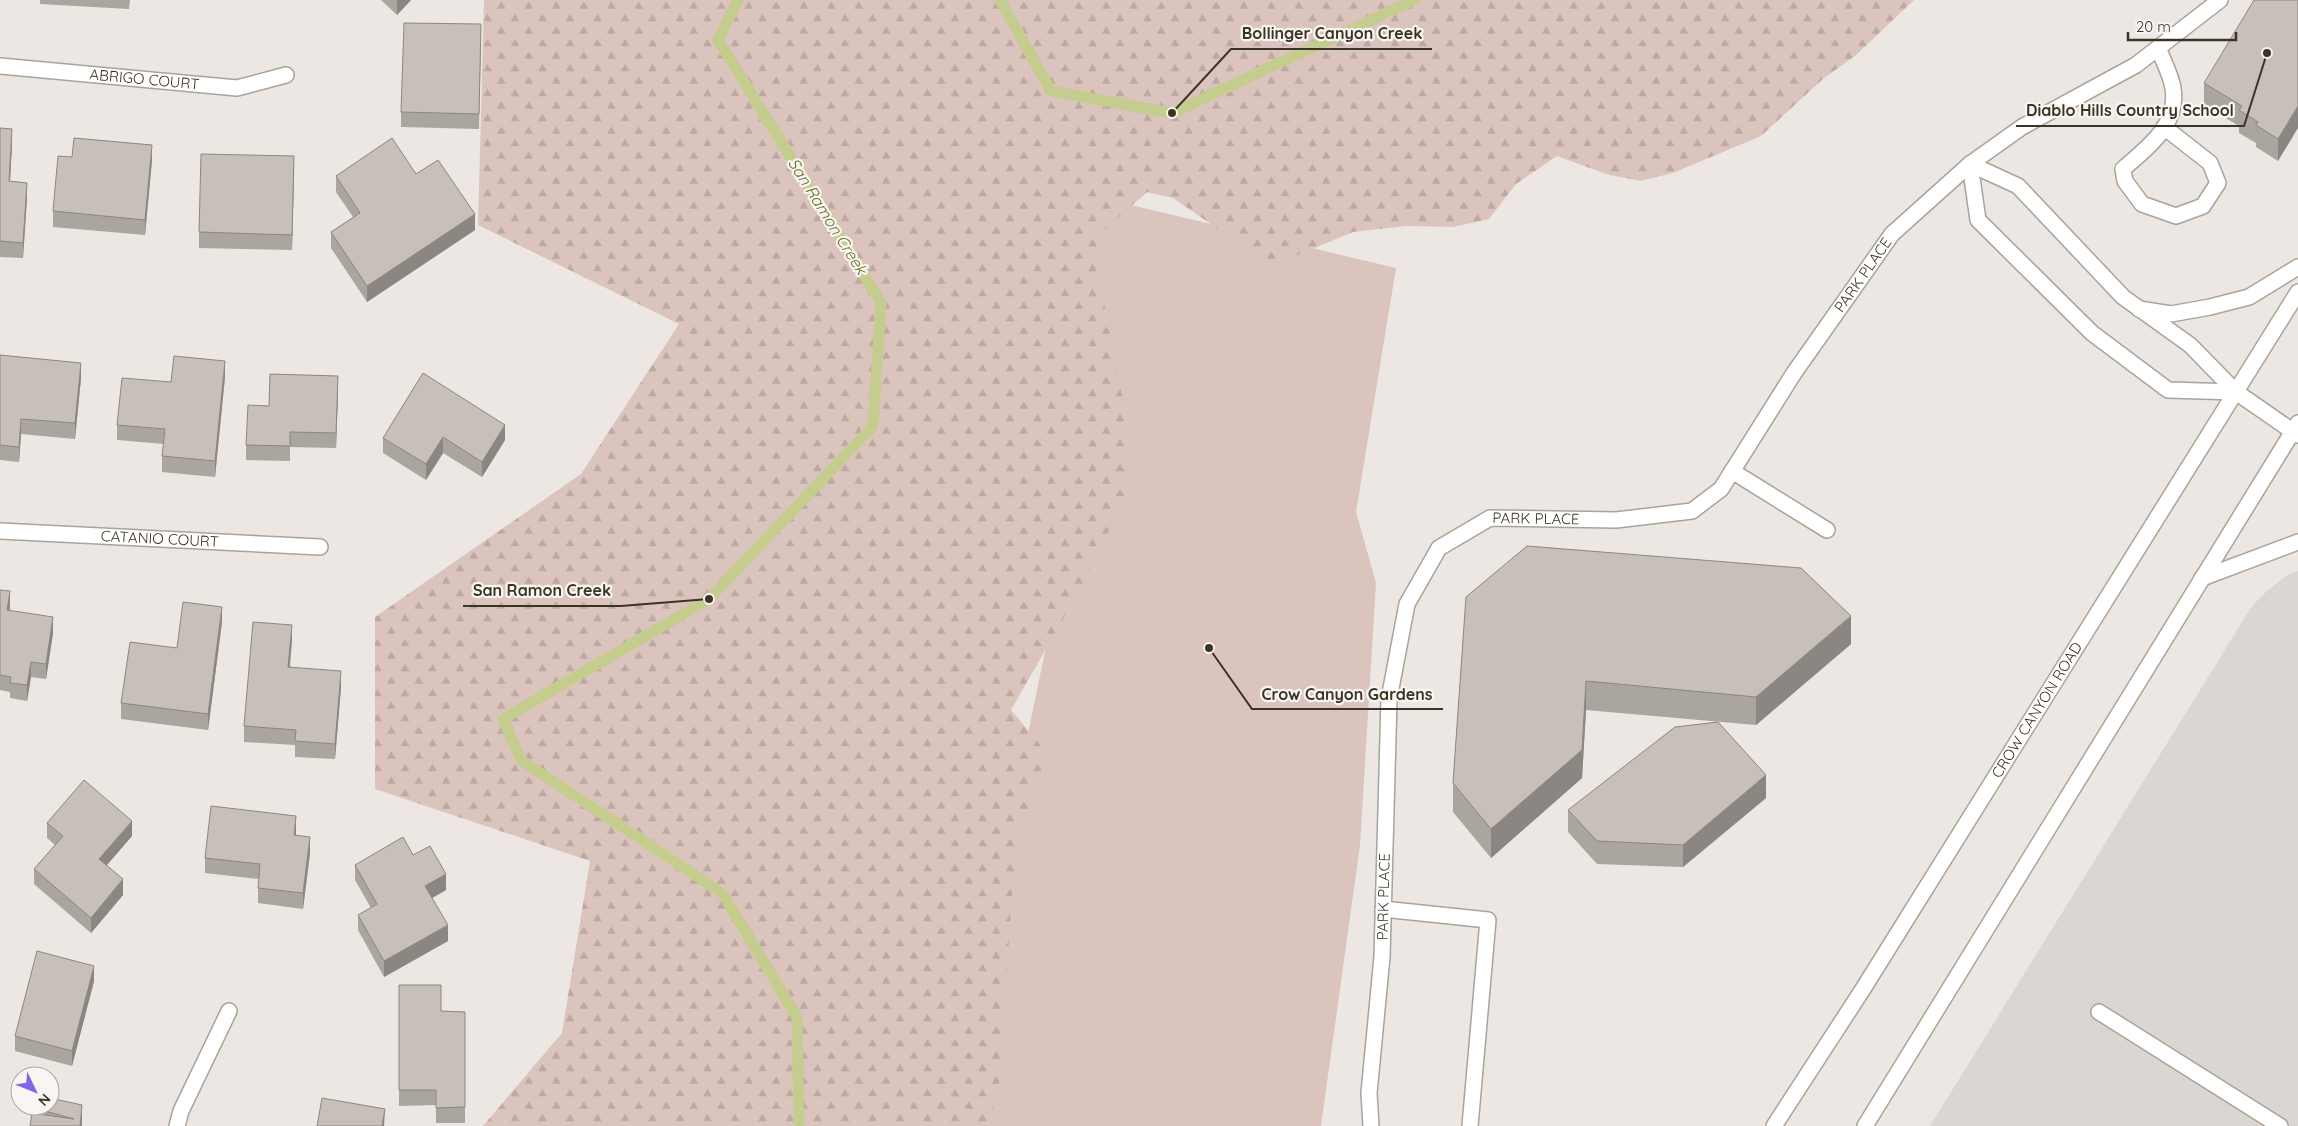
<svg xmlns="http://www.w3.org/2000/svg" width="2298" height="1126" viewBox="0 0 2298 1126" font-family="Quicksand,sans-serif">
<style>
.built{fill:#dbd6d1}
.green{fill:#dbc4bd}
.forest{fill:url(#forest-firs)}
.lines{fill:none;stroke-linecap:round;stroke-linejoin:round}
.stream{stroke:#c5cd8e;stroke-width:11}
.lane-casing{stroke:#a9a39a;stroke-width:18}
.street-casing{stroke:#a9a39a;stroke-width:18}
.secondary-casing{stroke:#aba497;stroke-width:18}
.lane{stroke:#fff;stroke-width:15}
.street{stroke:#fff;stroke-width:15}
.secondary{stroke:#fff;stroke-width:15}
.wall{fill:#aaa59e}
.shaded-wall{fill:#8b8681}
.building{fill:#c6c0b8;stroke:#8b8681}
.labels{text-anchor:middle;stroke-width:4.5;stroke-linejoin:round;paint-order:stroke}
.street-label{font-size:15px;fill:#3b3424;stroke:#f8f5f3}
.water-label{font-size:16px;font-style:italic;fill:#687322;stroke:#f8f5f3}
.leader{fill:none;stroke:#3b3424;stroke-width:2}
.callout-dot{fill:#3b3424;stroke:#f8f5f3;stroke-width:2}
.callout-label{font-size:16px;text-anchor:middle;font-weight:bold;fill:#3b3424;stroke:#f8f5f3;stroke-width:4.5;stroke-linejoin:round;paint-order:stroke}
</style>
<defs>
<pattern id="forest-firs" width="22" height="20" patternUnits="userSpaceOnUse" patternTransform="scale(1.25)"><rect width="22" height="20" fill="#dbc4bd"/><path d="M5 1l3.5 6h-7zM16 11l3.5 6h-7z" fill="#bda9a2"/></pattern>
</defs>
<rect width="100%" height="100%" fill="#ece7e3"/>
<!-- built -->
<path class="built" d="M2298 571V1126H1930L2252 606 2268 590 2286 576Z"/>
<!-- green -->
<path class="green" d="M1076 192 1396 268 1356 512 1376 583 1360 845 1321 1126H947L1069 535Z"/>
<!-- forest -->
<path class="forest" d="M484 0H1914L1855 56 1824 78 1761 136 1730 149 1673 173 1640 181 1606 174 1557 156 1516 184 1489 219 1453 227 1406 226 1353 232 1281 262 1263 260 1173 198 1147 192 1099 235 1097 266 1130 437 1127 496 1075 598 1011 710 1047 753 1034 795 1019 833 1012 893 1000 1079 989 1126H483L562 1033 590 861 375 789V617L581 474 679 324 478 225Z"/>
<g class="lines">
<!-- stream -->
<path class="stream" d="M738 0 718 40 881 303 873 426 709 599 503 719 521 760 722 893 797 1017 799 1126
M1000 0 1051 91 1172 113 1414 0"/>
<defs>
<path id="lane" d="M2158 48C2163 60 2171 75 2173 88 2179 125 2148 147 2123 169L2125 181 2142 204 2176 216 2203 206 2218 183 2210 163 2164 127
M1732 471 1827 530
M1383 909 1488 920 1470 1126
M2099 1012 2280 1126"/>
<g id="street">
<path id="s1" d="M0 66 237 88 286 75"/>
<path d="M1970 164 2018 186 2123 297 2190 345 2236 392 2298 435"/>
<path d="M1970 164 1978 220 2092 333 2168 390 2236 392"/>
<path id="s2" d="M0 531 320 547"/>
<path d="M177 1126 181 1111 229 1011"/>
<path id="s3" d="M1371 1126 1369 1093 1382 957 1389 699 1407 604 1439 548 1490 518 1616 520 1692 511 1721 489 1794 373 1892 234 1970 164 2022 127 2136 65 2220 0"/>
</g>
<g id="secondary">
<path d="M2139 309 2171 314 2210 307 2249 297 2298 267"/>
<path d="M2202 578 2298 542"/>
<path id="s4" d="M1774 1126 1863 989 2298 292"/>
<path d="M1865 1126 2298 423"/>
</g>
</defs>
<!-- lane casing -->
<use href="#lane" class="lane-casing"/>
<!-- street casing -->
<use href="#street" class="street-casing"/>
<!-- secondary casing -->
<use href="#secondary" class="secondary-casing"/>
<!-- lane -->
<use href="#lane" class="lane"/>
<!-- street -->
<use href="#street" class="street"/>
<!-- secondary -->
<use href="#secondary" class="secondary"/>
</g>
<!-- wall -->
<path class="wall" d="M40 0H130L129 9 40 4Z
M381 0H411L397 15Z
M2298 0 2278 161 2256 147V143L2239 133V126L2204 105V83Z
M481 40 479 129 401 127V112Z
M0 128 12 145 10 181 27 198 23 258 0 257Z
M72 157 152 160 145 235 53 227V211Z
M294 172 292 250 199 248V232Z
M416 174 475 230 367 302 331 248V232L353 217 336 192V176Z
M0 355 81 378 75 439 21 434 19 462 0 460Z
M423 373 505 440 482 477 443 453 426 480 383 453V438Z
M225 377 215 477 162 472V456L164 444 117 440V425L171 382Z
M338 392 336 448 290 447V461L246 460V445L269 406Z
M0 590 10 607V610L53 633 46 679 31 677 27 701 10 698V692L0 690Z
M1466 597 1851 644 1756 725 1586 710 1582 778 1491 858 1453 812V783Z
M222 622 208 730 121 719V703L177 648Z
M292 640 290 667 341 687 335 759 295 757V745L244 742V726Z
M1766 798 1683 867 1597 864 1568 832V810Z
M47 823 132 836 107 865 123 895 91 933 34 884V869L55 845 47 838Z
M296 832V835L310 853 303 909 258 903V888L259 879 205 873V858Z
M413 855 446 890 432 898 448 941 384 977 358 930V915L371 908 355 880V865Z
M94 981 72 1066 15 1051V1036Z
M399 985 441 1011 465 1012V1123H436V1105L399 1106Z
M45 1111 82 1121V1126H30L45 1115Z"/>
<!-- shaded-wall -->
<path class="shaded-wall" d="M397 0H411L397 15Z
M2298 106V128L2278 161V139Z
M12 129V145L9 197V181Z
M152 145V160L145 235V220Z
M294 156V172L292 250V235Z
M27 183V198L23 258V243Z
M475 214V230L367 302V286Z
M225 361V377L215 477V461Z
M81 363V378L75 439V423Z
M338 376V392L336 448V433Z
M21 419V434L19 462V447Z
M505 425V440L482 477V462Z
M443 437V453L426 480V464Z
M10 591V607L7 626V610Z
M222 607V622L208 730V714Z
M1851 616V644L1756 725V697Z
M53 617V633L46 679V664Z
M292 625V640L288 682V667Z
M31 662V677L27 701V685Z
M341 671V687L335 759V744Z
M1586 681V710L1582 778 1491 858V829Z
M1766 775V798L1683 867V845Z
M296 816V832L294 851V835Z
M132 821V836L99 874V859Z
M310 837V853L303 909V893Z
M446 874V890L425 902V886Z
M123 879V895L91 933V918Z
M448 925V941L384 977V961Z
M94 966V981L72 1066V1051Z
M82 1105V1126H80Z
M385 1109 384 1126H382Z"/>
<!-- building -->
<path class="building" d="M2254 0H2298V106L2278 139 2256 125 2258 122 2239 110 2242 106 2204 83Z
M404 23 481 24 479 114 401 112Z
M0 128 12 129 9 181 27 183 23 243 0 241Z
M74 138 152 145 145 220 53 211 58 156 72 157Z
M392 138 416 174 438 160 475 214 367 286 331 232 360 213 336 176Z
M201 154 294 156 292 235 199 232Z
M0 355 81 363 75 423 21 419 19 447 0 445Z
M174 356 225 361 215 461 162 456 165 429 117 425 122 378 171 382Z
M423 373 505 425 482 462 443 437 426 464 383 438Z
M270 374 338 376 336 433 290 432V446L246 445 248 405 269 406Z
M1527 546 1801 568 1851 616 1756 697 1586 681 1582 750 1491 829 1453 783 1466 597Z
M0 590 10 591 7 610 53 617 46 664 31 662 27 685 10 683 11 677 0 675Z
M183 602 222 607 208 714 121 703 130 642 177 648Z
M253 622 292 625 288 667 341 671 335 744 295 741 296 730 244 726Z
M1718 722 1766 775 1683 845 1597 841 1568 810 1675 727Z
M84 780 132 821 99 859 123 879 91 918 34 869 63 836 47 823Z
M211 806 296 816 294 835 310 837 303 893 258 888 260 864 205 858Z
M403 837 413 855 430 846 446 874 425 886 448 925 384 961 358 915 377 904 355 865Z
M37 951 94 966 72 1051 15 1036Z
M399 985H441V1011L465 1012V1107L436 1108V1090H399Z
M50 1098 82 1105 80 1126H30L32 1113 74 1119 45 1111 46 1106H50Z
M322 1098 385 1109 382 1126H317Z"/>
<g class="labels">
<!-- street labels -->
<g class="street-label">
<text dy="5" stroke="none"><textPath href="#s1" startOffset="145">ABRIGO COURT</textPath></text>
<text dy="5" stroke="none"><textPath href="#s3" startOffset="1144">PARK PLACE</textPath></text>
<text dy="5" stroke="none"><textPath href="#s3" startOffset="694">PARK PLACE</textPath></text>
<text dy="5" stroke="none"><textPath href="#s2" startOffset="160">CATANIO COURT</textPath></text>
<text dy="5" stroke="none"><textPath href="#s4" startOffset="492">CROW CANYON ROAD</textPath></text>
<text dy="5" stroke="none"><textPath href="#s3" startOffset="230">PARK PLACE</textPath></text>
</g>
<!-- water labels -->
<g class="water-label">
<text transform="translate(828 216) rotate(58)" y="6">San Ramon Creek</text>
</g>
</g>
<!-- callouts -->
<path class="leader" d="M1172 113L1231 49H1432M2267 53L2244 126H2016M709 599L621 606H463M1209 648L1252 709H1443"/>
<g class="callout-dot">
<circle cx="1172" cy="113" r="5"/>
<circle cx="2267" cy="53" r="5"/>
<circle cx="709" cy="599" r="5"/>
<circle cx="1209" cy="648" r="5"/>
</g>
<g class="callout-label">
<text x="1332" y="39">Bollinger Canyon Creek</text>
<text x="2130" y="116">Diablo Hills Country School</text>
<text x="542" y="596">San Ramon Creek</text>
<text x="1347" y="700">Crow Canyon Gardens</text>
</g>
<!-- north arrow -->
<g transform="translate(35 1091) rotate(133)"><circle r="24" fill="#f8f5f3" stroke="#aca8a0"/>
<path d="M0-4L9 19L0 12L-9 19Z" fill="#8164e8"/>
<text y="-8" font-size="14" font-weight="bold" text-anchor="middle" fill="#3b3424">N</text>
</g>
<!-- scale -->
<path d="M2128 32v8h108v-8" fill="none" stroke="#3b3424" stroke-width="2.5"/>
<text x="2136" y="32" font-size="15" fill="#3b3424" stroke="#f8f5f3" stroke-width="4" paint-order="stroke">20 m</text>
</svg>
